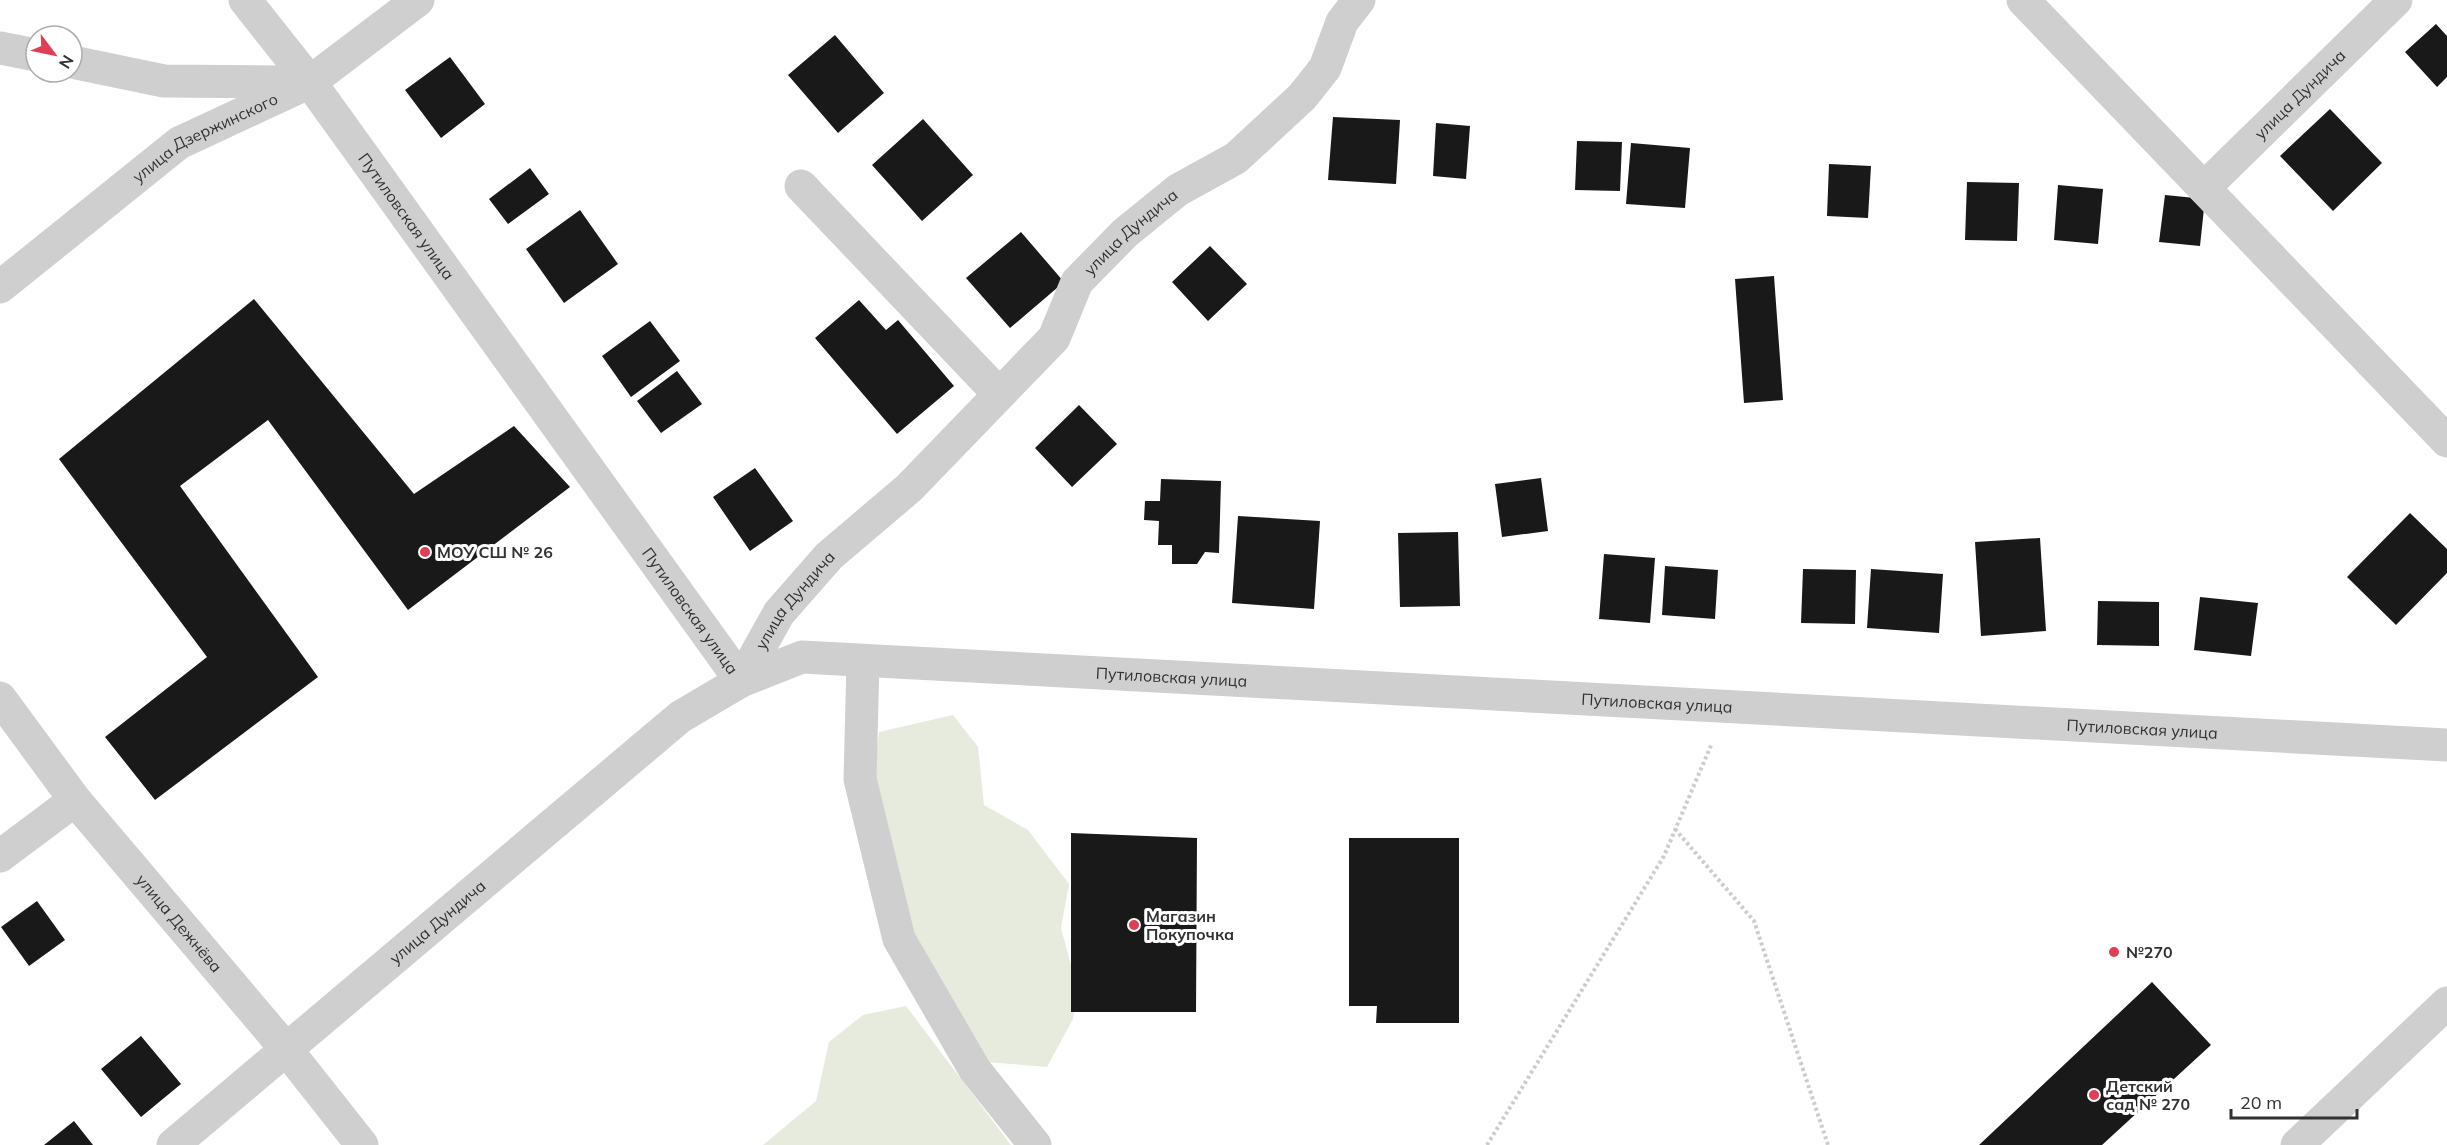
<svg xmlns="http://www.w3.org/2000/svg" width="2447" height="1145" viewBox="0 0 2447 1145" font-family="Mulish,sans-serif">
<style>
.green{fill:#e6ebde}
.building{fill:#191919}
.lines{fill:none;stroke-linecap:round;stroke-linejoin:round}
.path{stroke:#ccc;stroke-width:4;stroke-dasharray:3 3;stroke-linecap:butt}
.minor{stroke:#cfcfcf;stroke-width:33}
.tertiary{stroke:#cfcfcf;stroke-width:33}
.poi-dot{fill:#df3e54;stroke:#fff;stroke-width:2}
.labels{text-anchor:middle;stroke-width:6;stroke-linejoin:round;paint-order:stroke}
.street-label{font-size:16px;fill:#323232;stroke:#fff}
.poi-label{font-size:16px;font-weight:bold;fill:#323232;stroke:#fff;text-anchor:start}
</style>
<rect width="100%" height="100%" fill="#fff"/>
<!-- green -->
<path class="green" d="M953 715 978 747 984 805 1028 830 1069 884 1061 928 1077 987 1073 1019 1047 1067 987 1062 914 934 873 776 879 732Z
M906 1006 1011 1145H763L816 1101 829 1042 863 1015Z"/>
<!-- building -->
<path class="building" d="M2436 24 2447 36V77L2437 87 2405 52Z
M835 35 884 93 838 133 788 75Z
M450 57 485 104 441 138 405 90Z
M2330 109 2382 163 2333 211 2280 156Z
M1333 117 1400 120 1396 184 1328 180Z
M923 119 973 175 922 221 872 165Z
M1436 123 1470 126 1466 179 1433 176Z
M1577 141 1622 142 1620 191 1575 190Z
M1631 143 1690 148 1685 208 1626 204Z
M1829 164 1871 166 1868 218 1827 216Z
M530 168 549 194 508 224 489 199Z
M1967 182 2019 183 2017 241 1965 240Z
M2058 185 2103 189 2098 244 2054 240Z
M2165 195 2205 199 2200 246 2159 242Z
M580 210 618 264 564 303 526 249Z
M1021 232 1064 282 1010 328 966 278Z
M1210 246 1247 284 1208 321 1172 282Z
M1774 276 1783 400 1744 403 1735 279Z
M254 299 414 494 514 426 570 487 408 610 268 420 180 486 318 677 155 800 105 737 207 657 59 459Z
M859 300 886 330 898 320 954 386 897 434 815 338Z
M650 321 680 361 631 397 602 356Z
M677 371 702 404 661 433 637 401Z
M1079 405 1117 444 1072 487 1035 448Z
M755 468 793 521 750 551 713 497Z
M1541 478 1548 531 1502 537 1495 484Z
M1161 479 1221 481 1219 553 1205 552 1197 564H1172V545H1158L1159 521 1144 520 1145 501H1160Z
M2410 513 2447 549V573L2396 625 2347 577Z
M1238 516 1320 521 1314 609 1232 603Z
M1458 532 1460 606 1400 607 1398 533Z
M2040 538 2046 631 1981 636 1975 542Z
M1604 554 1655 558 1650 623 1599 619Z
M1665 566 1718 570 1715 619 1662 615Z
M1803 569 1856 570 1855 624 1801 623Z
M1871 569 1943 574 1939 633 1867 628Z
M2200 597 2258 603 2251 656 2194 650Z
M2098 601 2159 602V646L2097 645Z
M1071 833 1197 838 1196 1012H1071Z
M1349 838H1459V1023H1376L1377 1006H1349Z
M37 901 65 940 29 966 1 927Z
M2152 982 2211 1045 2102 1145H1979Z
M141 1036 181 1084 141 1117 101 1069Z
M74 1121 93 1145H44Z"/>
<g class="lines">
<!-- path -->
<path class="path" d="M1675 829 1754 921 1828 1145
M1487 1145 1664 856 1712 743"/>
<!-- minor -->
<g class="minor">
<path id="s1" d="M245 0 310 82 741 681 779 613 829 556 909 488 1054 338 1077 282 1125 233 1178 190 1236 158 1302 97 1325 68 1342 22 1359 0"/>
<path d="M2023 0 2447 441"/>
<path d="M0 48 36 55"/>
<path d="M72 62 164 81 302 82"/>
<path d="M801 186 999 394"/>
<path id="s2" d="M2204 188 2396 0"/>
<path id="s3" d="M0 287 179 143 310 82 418 0"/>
<path d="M863 662 860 779 899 939 975 1070 1035 1145"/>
<path id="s4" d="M0 698 75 800 286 1049 362 1145"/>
<path d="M0 856 75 800"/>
<path d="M2297 1145 2447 1003"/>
</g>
<!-- tertiary -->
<path class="tertiary" id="s5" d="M173 1145 680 717 741 681 802 657 2447 745"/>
</g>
<!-- markers -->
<g class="poi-dot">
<circle cx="425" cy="552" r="6"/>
<circle cx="1134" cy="925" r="6"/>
<circle cx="2114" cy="952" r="6"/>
<circle cx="2094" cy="1095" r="6"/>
</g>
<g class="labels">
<!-- street labels -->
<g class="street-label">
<text dy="6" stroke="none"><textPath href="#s2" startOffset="134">улица Дундича</textPath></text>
<text dy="6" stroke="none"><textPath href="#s3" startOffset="255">улица Дзержинского</textPath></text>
<text dy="6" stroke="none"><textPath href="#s1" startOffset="270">Путиловская улица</textPath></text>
<text dy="6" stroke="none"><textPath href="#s1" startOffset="1444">улица Дундича</textPath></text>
<text dy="6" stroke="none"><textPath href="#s1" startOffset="940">улица Дундича</textPath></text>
<text dy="6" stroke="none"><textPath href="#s1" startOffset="756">Путиловская улица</textPath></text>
<text dy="6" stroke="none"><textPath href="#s5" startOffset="1170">Путиловская улица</textPath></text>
<text dy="6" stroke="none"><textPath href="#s5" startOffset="1656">Путиловская улица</textPath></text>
<text dy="6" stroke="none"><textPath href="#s5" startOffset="2142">Путиловская улица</textPath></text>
<text dy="6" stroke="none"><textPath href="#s5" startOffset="346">улица Дундича</textPath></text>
<text dy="6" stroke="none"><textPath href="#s4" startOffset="288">улица Дежнёва</textPath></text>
</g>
<!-- poi labels -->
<g class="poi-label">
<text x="437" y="558">МОУ СШ № 26</text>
<text x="1146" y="922">Магазин<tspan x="1146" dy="18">Покупочка</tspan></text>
<text x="2126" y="958">№270</text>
<text x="2106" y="1092">Детский<tspan x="2106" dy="18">сад № 270</tspan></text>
</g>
</g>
<!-- north arrow -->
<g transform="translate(54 54) rotate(122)"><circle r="28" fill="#ffffff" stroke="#adadad" stroke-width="1.5"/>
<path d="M0-4.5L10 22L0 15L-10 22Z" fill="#df3e54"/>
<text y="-9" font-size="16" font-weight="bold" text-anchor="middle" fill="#323232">N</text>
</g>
<!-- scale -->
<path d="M2231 1109v9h126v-9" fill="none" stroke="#323232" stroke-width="3"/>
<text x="2240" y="1109" font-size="18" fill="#323232" stroke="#ffffff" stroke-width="4.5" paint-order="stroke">20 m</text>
</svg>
